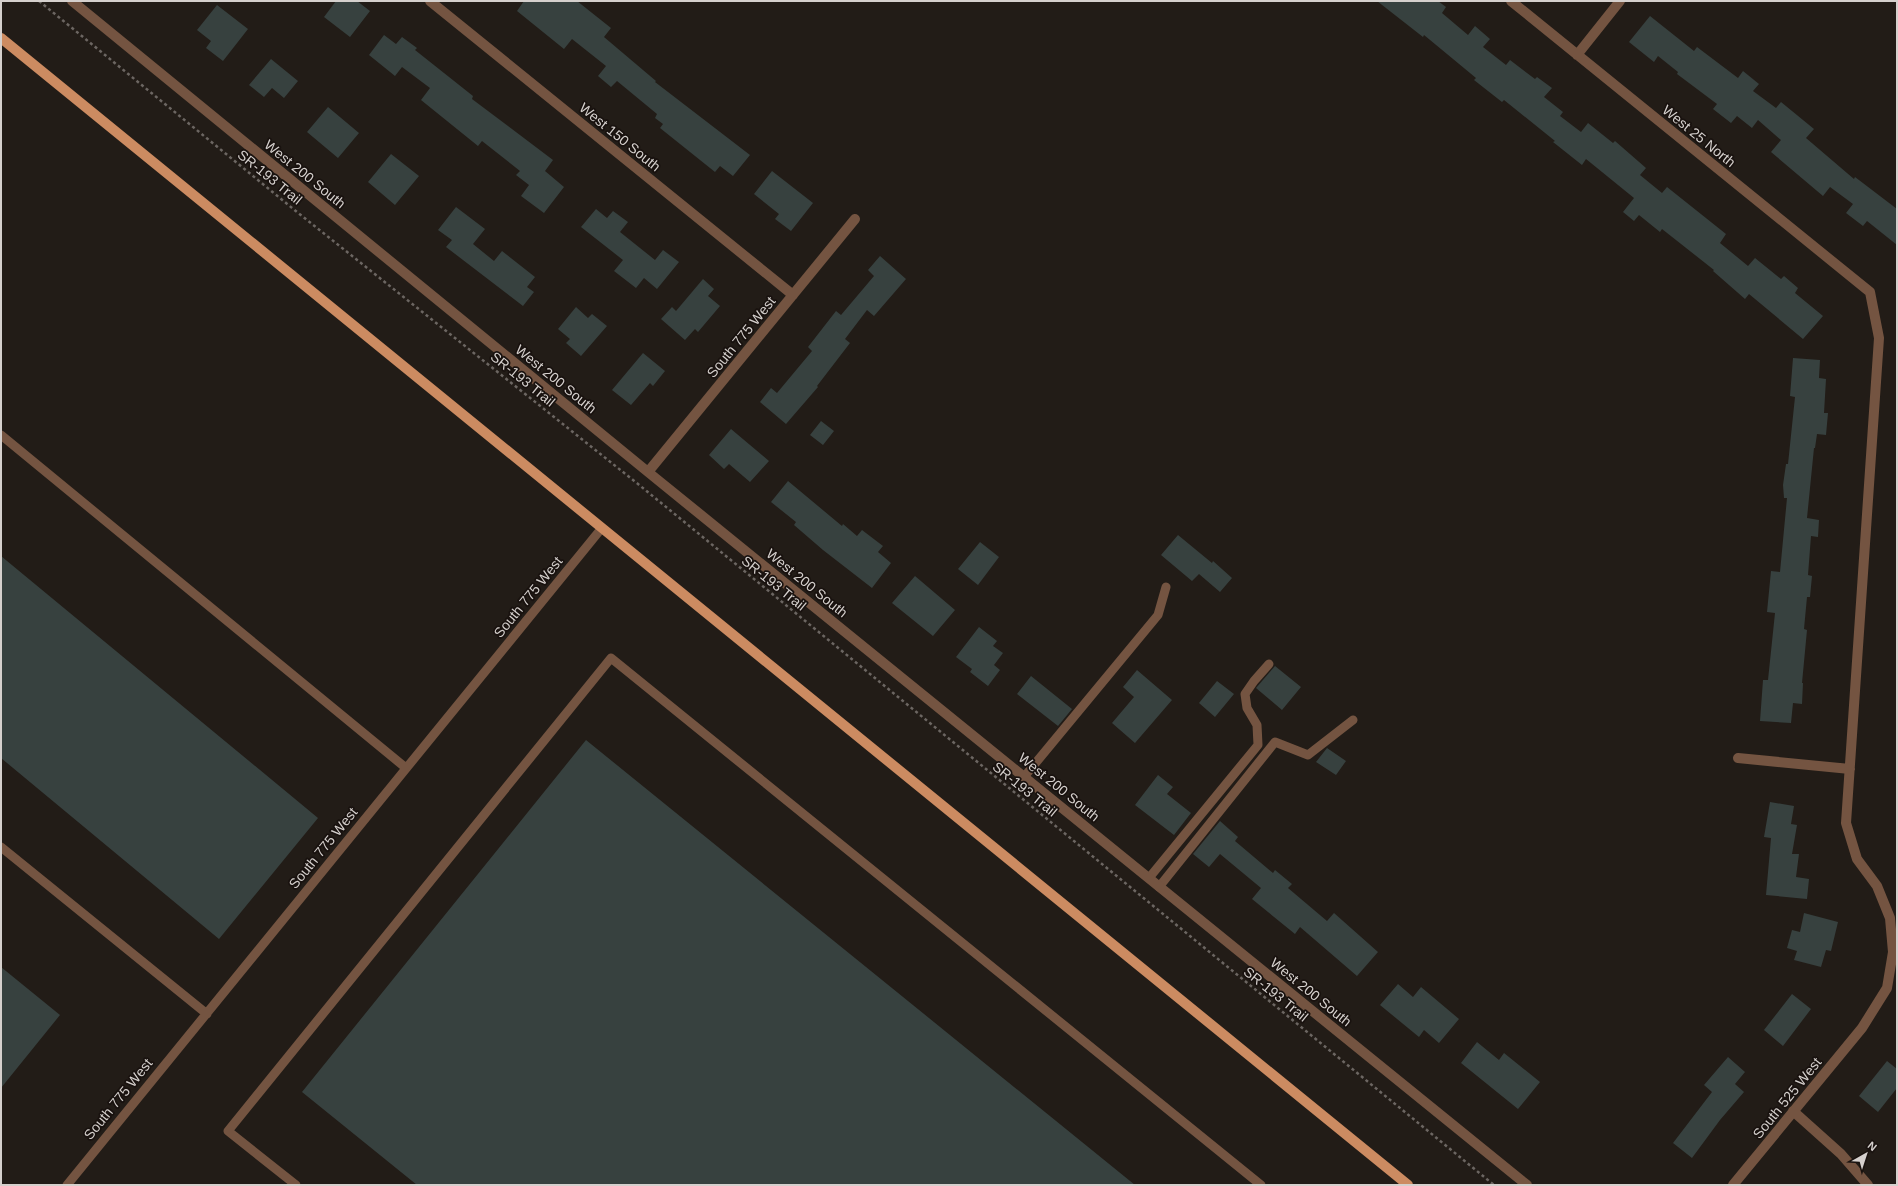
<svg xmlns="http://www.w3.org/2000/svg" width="1898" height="1186" viewBox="0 0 1898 1186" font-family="Helvetica,sans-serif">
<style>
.building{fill:#37413f}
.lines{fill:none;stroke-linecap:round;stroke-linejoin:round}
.path{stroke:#6c6662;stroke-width:2.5;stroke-dasharray:3 3;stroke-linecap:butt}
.lane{stroke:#745441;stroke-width:9}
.street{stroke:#745441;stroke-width:10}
.primary{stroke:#cc8b61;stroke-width:10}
.labels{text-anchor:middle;stroke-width:3.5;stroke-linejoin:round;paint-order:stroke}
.street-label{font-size:14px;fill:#d5d0cd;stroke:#19120f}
</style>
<rect width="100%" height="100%" fill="#221c17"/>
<!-- building -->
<path class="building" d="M336 1H357L370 11 350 37 324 17Z
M524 1H577L611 28 604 37 656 81 655 82 750 155 733 176 720 166 715 172 660 128 663 124 655 118 657 114 617 81 611 87 598 76 606 66 572 39 564 49 517 11Z
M1377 1H1438L1446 7 1442 13 1468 35 1475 26 1490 39 1483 47 1506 65 1510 60 1535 79 1537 77 1552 88 1544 97 1563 112 1560 116 1581 132 1588 123 1613 143 1615 141 1646 168 1640 175 1662 193 1667 187 1726 234 1720 243 1748 266 1755 258 1781 279 1784 276 1798 288 1795 293 1823 316 1803 339 1749 294 1745 299 1713 271 1714 270 1662 229 1660 232 1639 215 1634 221 1623 212 1634 198 1586 159 1582 165 1553 142 1555 141 1504 100 1502 102 1474 80 1476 78 1424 35 1423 37Z
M217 5 248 29 223 61 206 48 211 41 197 30Z
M1650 16 1694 51 1697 47 1738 78 1743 71 1759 84 1753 91 1776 108 1781 102 1814 129 1806 138 1854 179 1855 177 1897 209V245L1867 221 1863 226 1846 213 1853 204 1830 187 1823 196 1771 152 1781 140 1758 120 1752 128 1737 116 1731 123 1713 109 1717 104 1677 74 1678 72 1658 56 1654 62 1629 42Z
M384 35 396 44 402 37 417 48 415 50 473 96 472 99 553 160 545 171 564 187 544 213 521 196 529 185 516 175 520 171 482 141 478 146 421 100 430 88 402 67 395 76 369 55Z
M271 59 298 81 284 98 272 88 264 97 249 85Z
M328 107 359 133 338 158 307 132Z
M391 154 419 176 395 205 368 182Z
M772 171 813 203 791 231 775 219 779 214 754 194Z
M456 207 485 229 473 244 494 261 502 251 535 277 527 287 534 292 523 306 446 247 452 240 438 230Z
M596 209 607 218 613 211 628 222 620 232 655 260 663 250 679 262 657 289 644 278 636 288 614 271 623 260 581 227Z
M880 256 906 279 874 316 867 310 845 339 850 343 817 386 818 387 786 424 760 402 771 388 777 393 812 351 808 347 836 311 841 315 874 276 868 270Z
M703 279 714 289 708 296 720 306 698 332 695 329 685 340 661 319 672 307 676 311Z
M576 307 588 318 592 314 607 326 581 356 566 343 570 339 558 329Z
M643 353 665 371 653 386 650 383 631 405 612 390Z
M1793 358 1820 360 1819 378 1826 379 1824 413H1828L1826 435 1817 434 1815 448H1814L1807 518 1819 520 1818 537 1811 536 1808 575 1812 576 1810 597H1807L1804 629 1807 630 1802 683H1803L1802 704 1793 703 1791 723 1760 721 1763 680H1768L1775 613 1767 612 1771 571 1780 572 1787 498H1784L1783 485 1786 464H1788L1795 397 1790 396Z
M821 421 834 431 823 445 810 435Z
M731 429 769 461 750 482 729 464 724 469 709 455Z
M788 481 842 526 843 524 857 536 862 530 883 546 878 552 891 563 872 588 823 550 794 525 796 522 771 502Z
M1178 535 1212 563 1213 561 1232 578 1220 592 1199 574 1192 581 1161 555Z
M980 542 999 557 978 585 958 569Z
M1 556 318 818 219 939 1 758Z
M915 576 955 610 933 636 892 603Z
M979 627 997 641 993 646 1003 653 994 665 1000 670 988 686 970 672 972 669 956 657Z
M1275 666 1301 687 1282 710 1256 688Z
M1137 670 1172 700 1135 743 1112 723 1134 697 1123 687Z
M1031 676 1072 709 1058 726 1017 694Z
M1217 681 1234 694 1215 717 1199 703Z
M586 740 1135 1185H417L302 1092Z
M1327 748 1346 761 1336 775 1316 762Z
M1158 775 1173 787 1167 794 1191 813 1174 835 1135 805Z
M1770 802 1794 806 1791 824 1797 825 1792 854H1799L1796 877 1809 879 1807 899 1766 895 1771 838 1764 837Z
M1220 821 1238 837 1235 841 1273 873 1275 870 1292 884 1288 888 1327 921 1334 913 1378 952 1357 976 1300 927 1295 934 1252 899 1261 888 1220 854 1209 867 1193 854Z
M1804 913 1838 922 1831 951 1826 950 1821 967 1794 960 1797 951 1787 948 1792 930 1800 932Z
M1 967 60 1015 1 1088Z
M1398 984 1413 997 1421 987 1459 1019 1439 1043 1424 1030 1419 1037 1380 1005Z
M1792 994 1811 1009 1783 1046 1764 1030Z
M1477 1042 1499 1060 1504 1053 1540 1082 1518 1109 1461 1063Z
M1728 1057 1745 1072 1735 1084 1744 1092 1720 1120 1692 1158 1673 1143 1712 1092 1704 1085Z
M1887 1061 1897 1069V1088L1878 1112 1859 1096Z"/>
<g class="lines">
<!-- path -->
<path class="path" d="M39 1 297 212 638 484 1494 1185"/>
<!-- lane -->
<path class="lane" d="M1 435 406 768
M1024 777 1158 615 1166 587
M1 847 207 1014
M1149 878 1258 745 1257 725 1247 708 1245 694 1254 681 1269 664
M1159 887 1275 742 1308 755 1353 720
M67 1185 601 529
M296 1185 228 1131 611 658 1261 1185"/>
<!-- street -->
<path class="street" d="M72 1 648 472 1527 1185
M430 1 793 295
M1511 1 1870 292 1879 338 1846 823 1857 859 1877 886 1890 918 1893 952 1887 988 1862 1028 1733 1185
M1577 55 1620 1
M648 472 855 219
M1738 758 1850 769
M1793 1111 1841 1154 1868 1185"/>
<!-- primary -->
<path class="primary" d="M1 38 1408 1185"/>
</g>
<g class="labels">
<!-- street labels -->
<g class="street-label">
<text transform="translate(1699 136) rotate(39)" y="5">West 25 North</text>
<text transform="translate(620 137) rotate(39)" y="5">West 150 South</text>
<text transform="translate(305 174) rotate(39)" y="5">West 200 South</text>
<text transform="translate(270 177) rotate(39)" y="5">SR-193 Trail</text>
<text transform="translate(741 337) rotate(-51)" y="5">South 775 West</text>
<text transform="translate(523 379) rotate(39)" y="5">SR-193 Trail</text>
<text transform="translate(556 379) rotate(39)" y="5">West 200 South</text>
<text transform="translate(774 583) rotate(39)" y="5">SR-193 Trail</text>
<text transform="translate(807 583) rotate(39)" y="5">West 200 South</text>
<text transform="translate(528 597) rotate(-51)" y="5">South 775 West</text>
<text transform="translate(1059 787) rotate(39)" y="5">West 200 South</text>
<text transform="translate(1025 789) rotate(39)" y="5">SR-193 Trail</text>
<text transform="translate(323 848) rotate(-51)" y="5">South 775 West</text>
<text transform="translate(1311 992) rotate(39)" y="5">West 200 South</text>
<text transform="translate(1276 994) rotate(39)" y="5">SR-193 Trail</text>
<text transform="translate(1787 1098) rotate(-51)" y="5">South 525 West</text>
<text transform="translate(118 1099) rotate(-51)" y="5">South 775 West</text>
</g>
</g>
<!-- border -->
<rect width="1898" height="1186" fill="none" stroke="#d5d0cd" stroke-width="4"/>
<!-- north arrow -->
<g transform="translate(1866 1154) rotate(39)" stroke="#19120f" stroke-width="3" paint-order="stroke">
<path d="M0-3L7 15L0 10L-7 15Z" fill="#d5d0cd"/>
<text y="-6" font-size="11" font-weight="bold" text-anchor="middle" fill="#d5d0cd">N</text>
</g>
</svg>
